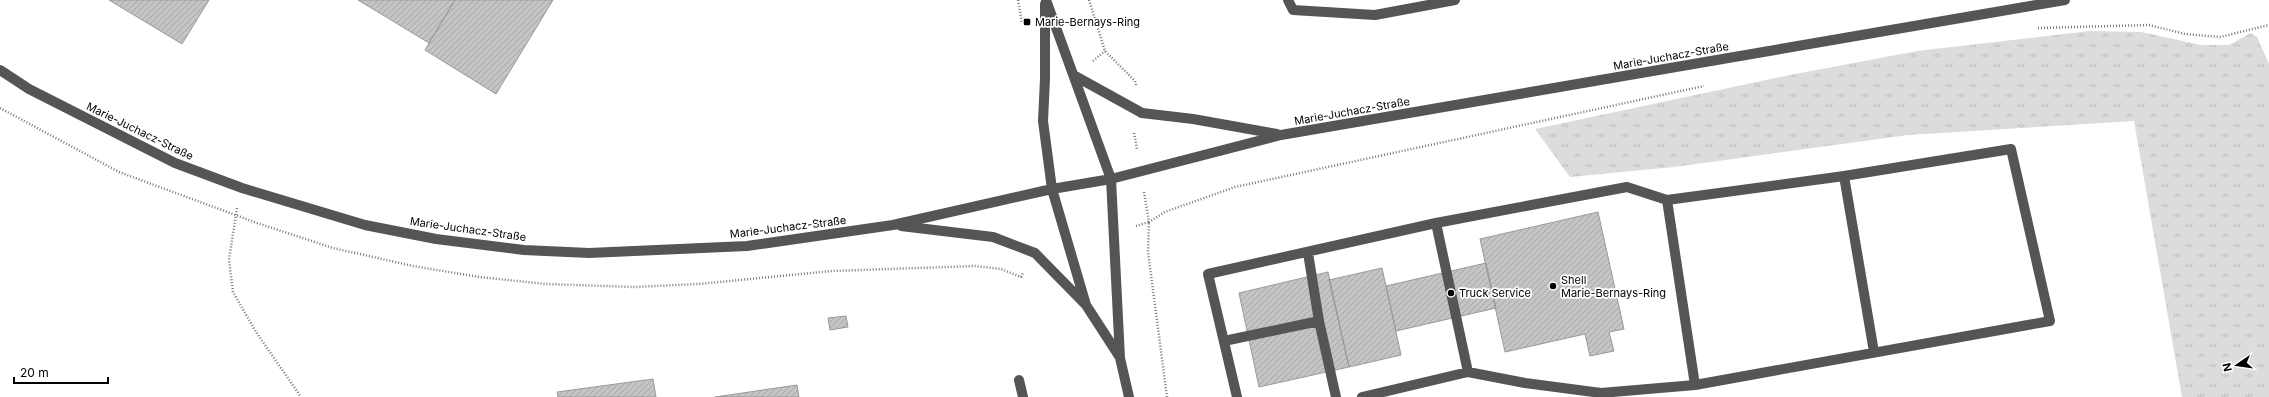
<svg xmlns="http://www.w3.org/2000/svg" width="2269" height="397" viewBox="0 0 2269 397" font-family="Inter,sans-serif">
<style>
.grass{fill:url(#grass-tufts)}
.building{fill:url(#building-hatch);stroke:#999}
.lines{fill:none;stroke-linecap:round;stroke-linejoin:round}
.path{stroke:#777;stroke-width:2.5;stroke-dasharray:1 2;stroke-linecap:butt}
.minor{stroke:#555;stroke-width:10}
.poi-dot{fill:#000;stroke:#fff;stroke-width:1.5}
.labels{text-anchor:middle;stroke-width:3.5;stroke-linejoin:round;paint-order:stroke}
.poi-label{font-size:11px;fill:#000;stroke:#fff;text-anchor:start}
.street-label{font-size:11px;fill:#000;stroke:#fff}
</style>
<defs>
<pattern id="grass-tufts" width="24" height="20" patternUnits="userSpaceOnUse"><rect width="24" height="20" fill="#dcdcdc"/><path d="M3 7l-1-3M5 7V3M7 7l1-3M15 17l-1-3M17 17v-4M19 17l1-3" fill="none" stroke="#bbb"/></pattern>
<pattern id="building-hatch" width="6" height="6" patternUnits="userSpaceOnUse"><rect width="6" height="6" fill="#c4c4c4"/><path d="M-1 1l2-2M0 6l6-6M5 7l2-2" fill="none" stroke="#a7a7a7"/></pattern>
</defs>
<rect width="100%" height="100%" fill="#fff"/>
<!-- grass -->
<path class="grass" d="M2089 31 2141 32 2201 45H2229L2251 33 2257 37 2269 64V397H2182L2134 121 1908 135 1674 167 1570 177 1535 129 1785 76 1917 51Z"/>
<!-- building -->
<path class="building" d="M109 0H209L182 44Z
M358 0H455L429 43Z
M455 0H553L496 94 425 50Z
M1598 212 1624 329 1609 332 1614 351 1590 356 1585 334 1505 352 1480 239Z
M1486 263 1496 308 1396 331 1386 286Z
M1382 268 1401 355 1349 367 1329 280Z
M1328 272 1349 367 1259 387 1239 293Z
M846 316 848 327 830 330 828 318Z
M653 379 656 397H558L557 392Z
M797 385 799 397H715Z"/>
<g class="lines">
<!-- path -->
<path class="path" d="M1018 0 1022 23
M1089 0 1105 51 1135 81 1136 85
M2038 28 2149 25 2185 34 2220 37 2269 25
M1093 61 1105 51
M0 108 119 172 257 223 333 248 413 266 479 277 546 284 634 287 699 284 832 271 975 266 1001 269 1021 277 1023 273
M1134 133 1137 149
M1144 192 1149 222 1165 212 1235 187 1704 86
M237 208 229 260 233 292 256 332 301 397
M1136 226 1149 222 1148 252 1167 397"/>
<!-- minor -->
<path class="minor" d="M1046 0 1111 179 1120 358 1129 397
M1288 0 1293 10 1375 15 1455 0
M1045 4V79L1043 121 1052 189 1086 305 1119 356
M0 70 29 89 175 163 242 188 365 225 436 239 524 250 589 253 747 246 893 225 1052 189 1111 179 1281 135 2065 0
M1075 76 1142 113 1193 119 1277 134
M1844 176 1874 352
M1667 200 1695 385
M1436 223 1468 372
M901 226 993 237 1035 253 1085 304
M1308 253 1319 321 1336 397
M1224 341 1319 321
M1019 380 1023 397
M1237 397 1208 274 1436 223 1627 187 1667 200 1844 176 2011 149 2050 321 1695 385 1601 393 1525 383 1468 372 1362 397"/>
</g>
<!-- markers -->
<g class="poi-dot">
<rect x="1023" y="18" width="8" height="8" rx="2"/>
<circle cx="1553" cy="286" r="4"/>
<circle cx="1451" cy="293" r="4"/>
</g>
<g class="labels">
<!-- poi labels -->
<g class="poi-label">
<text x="1035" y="26">Marie-Bernays-Ring</text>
<text x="1561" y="284">Shell<tspan x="1561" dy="13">Marie-Bernays-Ring</tspan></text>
<text x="1459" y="297">Truck Service</text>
</g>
<!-- street labels -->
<g class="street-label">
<text transform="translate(1671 56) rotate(-10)" y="4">Marie-Juchacz-Straße</text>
<text transform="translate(1352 111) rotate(-10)" y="4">Marie-Juchacz-Straße</text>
<text transform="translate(140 131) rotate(26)" y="4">Marie-Juchacz-Straße</text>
<text transform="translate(788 227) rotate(-7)" y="4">Marie-Juchacz-Straße</text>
<text transform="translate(468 229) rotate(8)" y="4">Marie-Juchacz-Straße</text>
</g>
</g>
<!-- north arrow -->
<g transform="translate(2237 365) rotate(257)" stroke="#ffffff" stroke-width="3" paint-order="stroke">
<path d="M0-3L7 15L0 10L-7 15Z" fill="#000000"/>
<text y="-6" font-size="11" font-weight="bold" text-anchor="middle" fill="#000000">N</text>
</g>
<!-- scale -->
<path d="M14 377v6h94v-6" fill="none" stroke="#000000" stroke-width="2"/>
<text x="20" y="377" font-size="12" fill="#000000" stroke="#ffffff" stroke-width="3" paint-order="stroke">20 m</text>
</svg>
